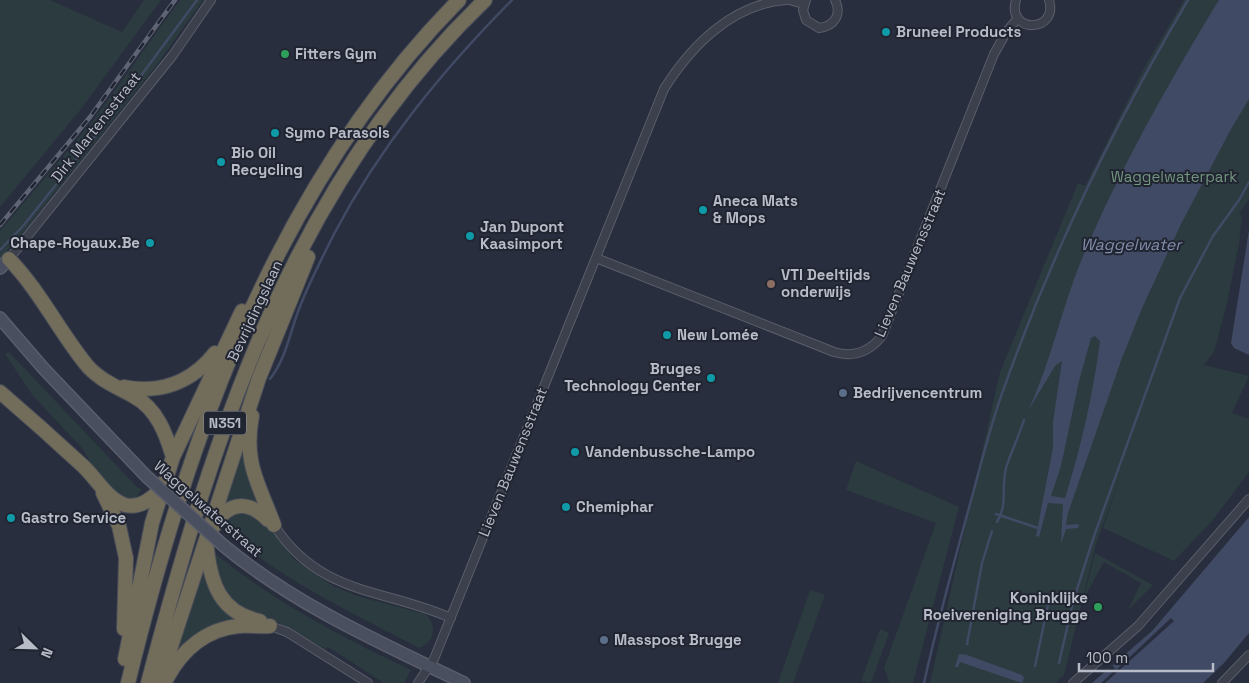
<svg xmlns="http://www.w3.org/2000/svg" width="1249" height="683" viewBox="0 0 1249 683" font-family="'Space Grotesk',sans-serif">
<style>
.green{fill:#2b3b3f}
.water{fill:#404a64;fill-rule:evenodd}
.pier{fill:#282e3d}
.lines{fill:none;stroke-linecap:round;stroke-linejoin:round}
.stream{stroke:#404a64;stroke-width:2.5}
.street-casing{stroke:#5a5e6b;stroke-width:10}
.secondary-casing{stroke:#5a5e6b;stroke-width:14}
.highway-casing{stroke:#474b58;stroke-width:16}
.street{stroke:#3c404d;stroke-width:8}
.secondary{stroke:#4a4f60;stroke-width:11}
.highway{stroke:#726c5a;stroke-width:14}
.rail-casing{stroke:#5e6474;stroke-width:4.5}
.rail{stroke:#212532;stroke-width:2.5;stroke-dasharray:8;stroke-linecap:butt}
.secondary-bridge-casing{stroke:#5a5e6b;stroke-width:14;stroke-linecap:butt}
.secondary-bridge{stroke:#4a4f60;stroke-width:11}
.culture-dot{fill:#0f9aa8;stroke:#212532;stroke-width:2}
.leisure-dot{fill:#2e9e5b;stroke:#212532;stroke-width:2}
.education-dot{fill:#8d6e63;stroke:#212532;stroke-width:2}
.service-dot{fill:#5c6f8a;stroke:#212532;stroke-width:2}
.labels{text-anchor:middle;stroke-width:4;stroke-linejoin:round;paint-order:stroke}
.shield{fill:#212532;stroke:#8b8f9b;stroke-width:1}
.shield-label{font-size:14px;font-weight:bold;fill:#b8bcc8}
.poi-label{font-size:15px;font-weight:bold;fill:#b8bcc8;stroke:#212532;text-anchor:start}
.street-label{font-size:15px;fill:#b8bcc8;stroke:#212532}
.park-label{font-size:15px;fill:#72967f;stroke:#212532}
.water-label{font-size:16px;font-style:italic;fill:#838eac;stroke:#212532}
</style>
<rect width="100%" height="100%" fill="#282e3d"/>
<!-- green -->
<path class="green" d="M0 0H50L122 32 144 0H161L81 109 0 207Z
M180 0H203L156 66 16 241 0 258V231L92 122Z
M1184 0H1249V199L1239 214 1242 216 1239 244 1227 303 1214 352 1204 365 1249 376 1232 413 1249 419V472L1212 521 1174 561 1103 528 1119 480 1096 544 1064 675 1055 683H930L1000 372 1078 183 1085 186 1144 68Z
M9 352 137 487 142 489 136 498 127 499 116 496 93 467 82 448 33 396 5 354Z
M241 439 259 504 222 510Z
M856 461 959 507 913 683H890L884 668 936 523 846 490Z
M239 510 262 518 294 559 333 586 357 596 425 614C438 625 435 642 419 648 350 612 279 579 220 526L224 520Z
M211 550C272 601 340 636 411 670L404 683H384L328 647 325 649 277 622 251 616 222 594Z
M1095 553 1153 585 1128 610 1141 583 1104 562 1083 600Z
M202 574H204L240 618 174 658Z
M810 590 825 595 793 683H778Z
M880 629 889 633 871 683 861 681Z"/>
<!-- water -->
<path class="water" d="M1219 0H1249V99L1231 129 1181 224 1143 306 1122 358 1068 513 1066 525 1079 524 1078 528 1066 529 1061 544 1063 504 1048 503 1039 537 1036 536 1053 448V422L1062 361 1055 366 1028 411C1051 362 1061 310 1081 261 1117 174 1170 80 1219 0ZM1095 336 1100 341C1093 394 1081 448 1065 498L1051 496 1061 466 1079 381 1091 338Z
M1249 230V355L1234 348 1231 343Z
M1249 517V633L1224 663 1203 683H1092L1152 631Z
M959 654 967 655 1022 675 1024 678 1022 683 960 662 958 667H955Z"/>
<!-- pier -->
<path class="pier" d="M1171 618 1174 621 1153 640 1105 683H1101L1112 673 1108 669 1112 665 1116 670Z"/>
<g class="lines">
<!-- stream -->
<path class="stream" d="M120 104 197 0
M0 250 23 226 111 116
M270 379C286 359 290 332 299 309 309 283 322 258 334 234 380 146 443 70 512 0
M996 514 1038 528
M997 522C1008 505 1001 487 1006 468 1011 452 1019 436 1024 420
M967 644 982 563 992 531
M1059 663 1073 602 1094 536 1180 298 1213 236 1239 200 1249 182
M1035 666 1049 600
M924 683C938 620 955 558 972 497 982 460 991 423 1004 388 1052 253 1115 123 1188 0"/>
<defs>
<path id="street" d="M789 0 804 4
M806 0 803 10 806 20 819 28C835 26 842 14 835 0
M1016 0C1006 34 1059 33 1049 0
M596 258 834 352C854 358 870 351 882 336L994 54 1007 31 1018 18
M9 259 173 55 211 0
M274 525C320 596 383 588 451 618
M270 626 287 632 368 683
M418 683 434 659 664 89C691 46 732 4 786 0
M1073 683 1138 626 1249 499
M1222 683 1249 655"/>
<path id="secondary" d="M0 268 9 259
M0 318 44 369 147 477
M224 546C295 605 381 643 464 683"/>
<path id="highway" d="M9 259C39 290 58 329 85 363 98 380 118 387 135 397 157 409 166 434 173 457
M124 387C161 394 192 382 215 353
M0 392C28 416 56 441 83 466 96 478 108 500 125 505 140 509 152 498 162 489
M252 416C243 463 259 484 274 525
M103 493 119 526 126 558 124 629
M213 527C217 523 219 518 223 514 238 500 255 506 268 520
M207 549C211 585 221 613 260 621
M125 659 152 523 173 457 242 311
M167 678C182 650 206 629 239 626 249 625 260 627 270 626
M128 683C189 435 275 186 459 0
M148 683C214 432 292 185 485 0
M159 683 259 378 308 257"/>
</defs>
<!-- street casing -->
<use href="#street" class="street-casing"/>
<!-- secondary casing -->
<use href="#secondary" class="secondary-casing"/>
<!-- highway casing -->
<use href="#highway" class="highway-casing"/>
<!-- street -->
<use href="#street" class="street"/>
<!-- secondary -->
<use href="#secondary" class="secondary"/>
<!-- highway -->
<use href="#highway" class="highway"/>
<defs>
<path id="rail" d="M0 225 90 117 175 0"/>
</defs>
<!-- rail casing -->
<use href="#rail" class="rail-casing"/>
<!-- rail -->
<use href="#rail" class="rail"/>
<defs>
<path id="secondary-bridge" d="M147 477 224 546"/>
</defs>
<!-- secondary-bridge casing -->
<use href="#secondary-bridge" class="secondary-bridge-casing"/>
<!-- secondary-bridge -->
<use href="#secondary-bridge" class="secondary-bridge"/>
</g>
<!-- markers -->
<g class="culture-dot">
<circle cx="886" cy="32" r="5"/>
<circle cx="275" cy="133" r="5"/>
<circle cx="221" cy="162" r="5"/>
<circle cx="703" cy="210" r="5"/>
<circle cx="470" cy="236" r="5"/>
<circle cx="150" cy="243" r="5"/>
<circle cx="667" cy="335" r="5"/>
<circle cx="711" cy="378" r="5"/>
<circle cx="575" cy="452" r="5"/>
<circle cx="566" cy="507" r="5"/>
<circle cx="11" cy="518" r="5"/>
</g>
<g class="leisure-dot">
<circle cx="285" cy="54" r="5"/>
<circle cx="1098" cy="607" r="5"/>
</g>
<circle class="education-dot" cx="771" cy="284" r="5"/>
<g class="service-dot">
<circle cx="843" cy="393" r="5"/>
<circle cx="604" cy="640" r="5"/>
</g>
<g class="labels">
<!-- shield labels -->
<rect class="shield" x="204" y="411.5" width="42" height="23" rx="4"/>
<g class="shield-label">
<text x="225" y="428">N351</text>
</g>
<!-- poi labels -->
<g class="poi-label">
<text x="896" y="37">Bruneel Products</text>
<text x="295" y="59">Fitters Gym</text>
<text x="285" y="138">Symo Parasols</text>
<text x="231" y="158">Bio Oil<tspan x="231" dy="17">Recycling</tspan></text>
<text x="713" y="206">Aneca Mats<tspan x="713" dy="17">&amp; Mops</tspan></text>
<text x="480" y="232">Jan Dupont<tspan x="480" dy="17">Kaasimport</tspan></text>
<text x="140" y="248" text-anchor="end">Chape-Royaux.Be</text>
<text x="781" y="280">VTI Deeltijds<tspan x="781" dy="17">onderwijs</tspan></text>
<text x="677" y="340">New Lomée</text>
<text x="701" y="374" text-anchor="end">Bruges<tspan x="701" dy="17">Technology Center</tspan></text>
<text x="853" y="398">Bedrijvencentrum</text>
<text x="585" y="457">Vandenbussche-Lampo</text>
<text x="576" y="512">Chemiphar</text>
<text x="21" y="523">Gastro Service</text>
<text x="1088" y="603" text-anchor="end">Koninklijke<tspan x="1088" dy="17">Roeivereniging Brugge</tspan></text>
<text x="614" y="645">Masspost Brugge</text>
</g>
<!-- street labels -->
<g class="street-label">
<text transform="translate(96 127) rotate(-52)" y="5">Dirk Martensstraat</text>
<text transform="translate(910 263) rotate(-67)" y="5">Lieven Bauwensstraat</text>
<text transform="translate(255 311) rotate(-65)" y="5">Bevrijdingslaan</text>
<text transform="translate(513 462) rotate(-68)" y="5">Lieven Bauwensstraat</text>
<text transform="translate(208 509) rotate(41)" y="5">Waggelwaterstraat</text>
</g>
<!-- park labels -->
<g class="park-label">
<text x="1174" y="182">Waggelwaterpark</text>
</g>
<!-- water labels -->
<g class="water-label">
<text x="1131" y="250">Waggelwater</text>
</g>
</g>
<!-- north arrow -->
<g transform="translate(35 648) rotate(113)" stroke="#212532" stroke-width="4" paint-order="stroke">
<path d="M0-4L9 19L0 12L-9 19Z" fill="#b8bcc8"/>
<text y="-8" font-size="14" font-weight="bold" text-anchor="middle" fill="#b8bcc8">N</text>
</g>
<!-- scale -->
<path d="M1079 663v8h134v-8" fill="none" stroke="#b8bcc8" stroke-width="2.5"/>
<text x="1086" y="663" font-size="15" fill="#b8bcc8" stroke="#212532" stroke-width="4" paint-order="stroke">100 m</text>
</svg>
